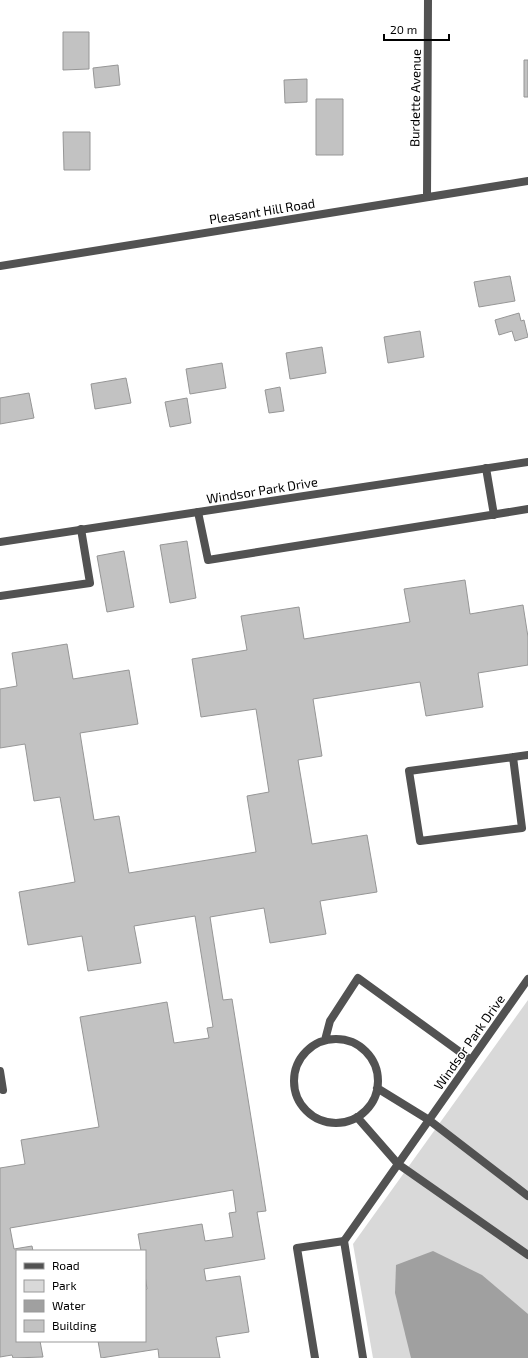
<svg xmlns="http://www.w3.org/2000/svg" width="528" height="1358" viewBox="0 0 528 1358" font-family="'Exo 2',sans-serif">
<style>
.green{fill:#d9d9d9}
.water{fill:#a0a0a0}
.building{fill:#c2c2c2;stroke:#969696}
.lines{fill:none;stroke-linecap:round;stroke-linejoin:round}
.lane{stroke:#525252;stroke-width:8}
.street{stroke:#525252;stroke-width:8}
.labels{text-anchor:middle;stroke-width:3;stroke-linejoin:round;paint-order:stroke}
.street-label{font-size:13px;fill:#000;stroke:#fff}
</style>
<rect width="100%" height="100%" fill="#fff"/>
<!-- green -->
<path class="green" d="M528 1000V1358H373L353 1244Z"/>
<!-- water -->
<path class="water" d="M433 1251 482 1275 528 1314V1358H411L395 1293 396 1265Z"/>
<!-- building -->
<path class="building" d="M63 32H89V69L63 70Z
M524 60H528V97H524Z
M118 65 120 85 95 88 93 68Z
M307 79V102L285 103 284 80Z
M316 99H343V155H316Z
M63 132H90V170H64Z
M510 276 515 301 479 307 474 282Z
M519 313 521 321 524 320 528 337 515 341 512 331 499 335 495 320Z
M420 331 424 357 388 363 384 337Z
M322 347 326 373 290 379 286 353Z
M222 363 226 388 190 394 186 369Z
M126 378 131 403 95 409 91 384Z
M280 387 284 411 269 413 265 390Z
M29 393 34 418 0 424V398Z
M187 398 191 423 170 427 165 402Z
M187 541 196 598 170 603 160 545Z
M124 551 134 607 107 612 97 556Z
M465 580 470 614 523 605 528 637V665L478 673 483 707 426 716 420 682 313 699 322 756 298 760 312 844 367 835 377 892 320 901 326 934 270 943 264 908 210 917 223 1000 232 999 266 1211 257 1212 265 1259 204 1269 206 1281 240 1276 249 1332 216 1337 220 1358H159L158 1349 101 1358 98 1341H145V1290L147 1289 145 1275V1251H141L138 1234 202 1224 205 1241 233 1237 229 1213 236 1212 233 1190 10 1228 14 1249 32 1246 33 1251H17V1341H40L43 1357 13 1358 12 1355 0 1357V1168L25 1164 21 1140 99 1127 80 1017 167 1002 174 1043 209 1038 207 1028 213 1027 195 916 134 926 141 963 88 971 82 936 28 945 19 892 75 882 60 797 34 801 25 744 0 748V689L17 686 12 653 67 644 73 679 129 670 138 724 80 733 94 820 119 816 129 873 256 852 247 796 269 792 256 709 201 717 192 659 247 650 241 616 299 607 304 639 410 622 404 589Z"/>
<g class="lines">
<!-- lane -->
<path class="lane" d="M486 468 494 515
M198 512 208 560 528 509
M0 596 90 583 81 529
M513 757 522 828 420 841 409 771 528 755
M294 1081a42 42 0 1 1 84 0a42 42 0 1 1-84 0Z
M325 1040 330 1021 358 978 471 1060
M0 1071 3 1090
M377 1088 429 1120
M357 1117 398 1164
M315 1358 297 1248 344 1241"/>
<!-- street -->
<path class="street" d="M427 197 428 0
M0 266 528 181
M0 542 528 462
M429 1120 528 1196
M398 1164 528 1255
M363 1358 344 1241 528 979"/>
</g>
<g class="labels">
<!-- street labels -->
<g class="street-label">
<text transform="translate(415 98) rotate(-89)" y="5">Burdette Avenue</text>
<text transform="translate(262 211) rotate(-9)" y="5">Pleasant Hill Road</text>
<text transform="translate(262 490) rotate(-9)" y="5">Windsor Park Drive</text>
<text transform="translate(469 1042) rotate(-55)" y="5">Windsor Park Drive</text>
</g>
</g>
<!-- legend -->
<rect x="16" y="1250" width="130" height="92" fill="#ffffff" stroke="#999999"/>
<rect x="24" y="1263" width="20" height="6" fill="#525252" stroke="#999999"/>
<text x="52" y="1270" font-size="12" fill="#000000">Road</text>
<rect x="24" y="1280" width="20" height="12" fill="#d9d9d9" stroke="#999999"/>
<text x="52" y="1290" font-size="12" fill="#000000">Park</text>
<rect x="24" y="1300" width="20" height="12" fill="#a0a0a0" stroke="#999999"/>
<text x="52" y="1310" font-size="12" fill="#000000">Water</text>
<rect x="24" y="1320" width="20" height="12" fill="#c2c2c2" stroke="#999999"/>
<text x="52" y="1330" font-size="12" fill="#000000">Building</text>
<!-- scale -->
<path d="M384 34v6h65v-6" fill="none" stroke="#000000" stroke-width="2"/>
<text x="390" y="34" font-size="12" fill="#000000" stroke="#ffffff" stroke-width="3" paint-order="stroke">20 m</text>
</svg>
